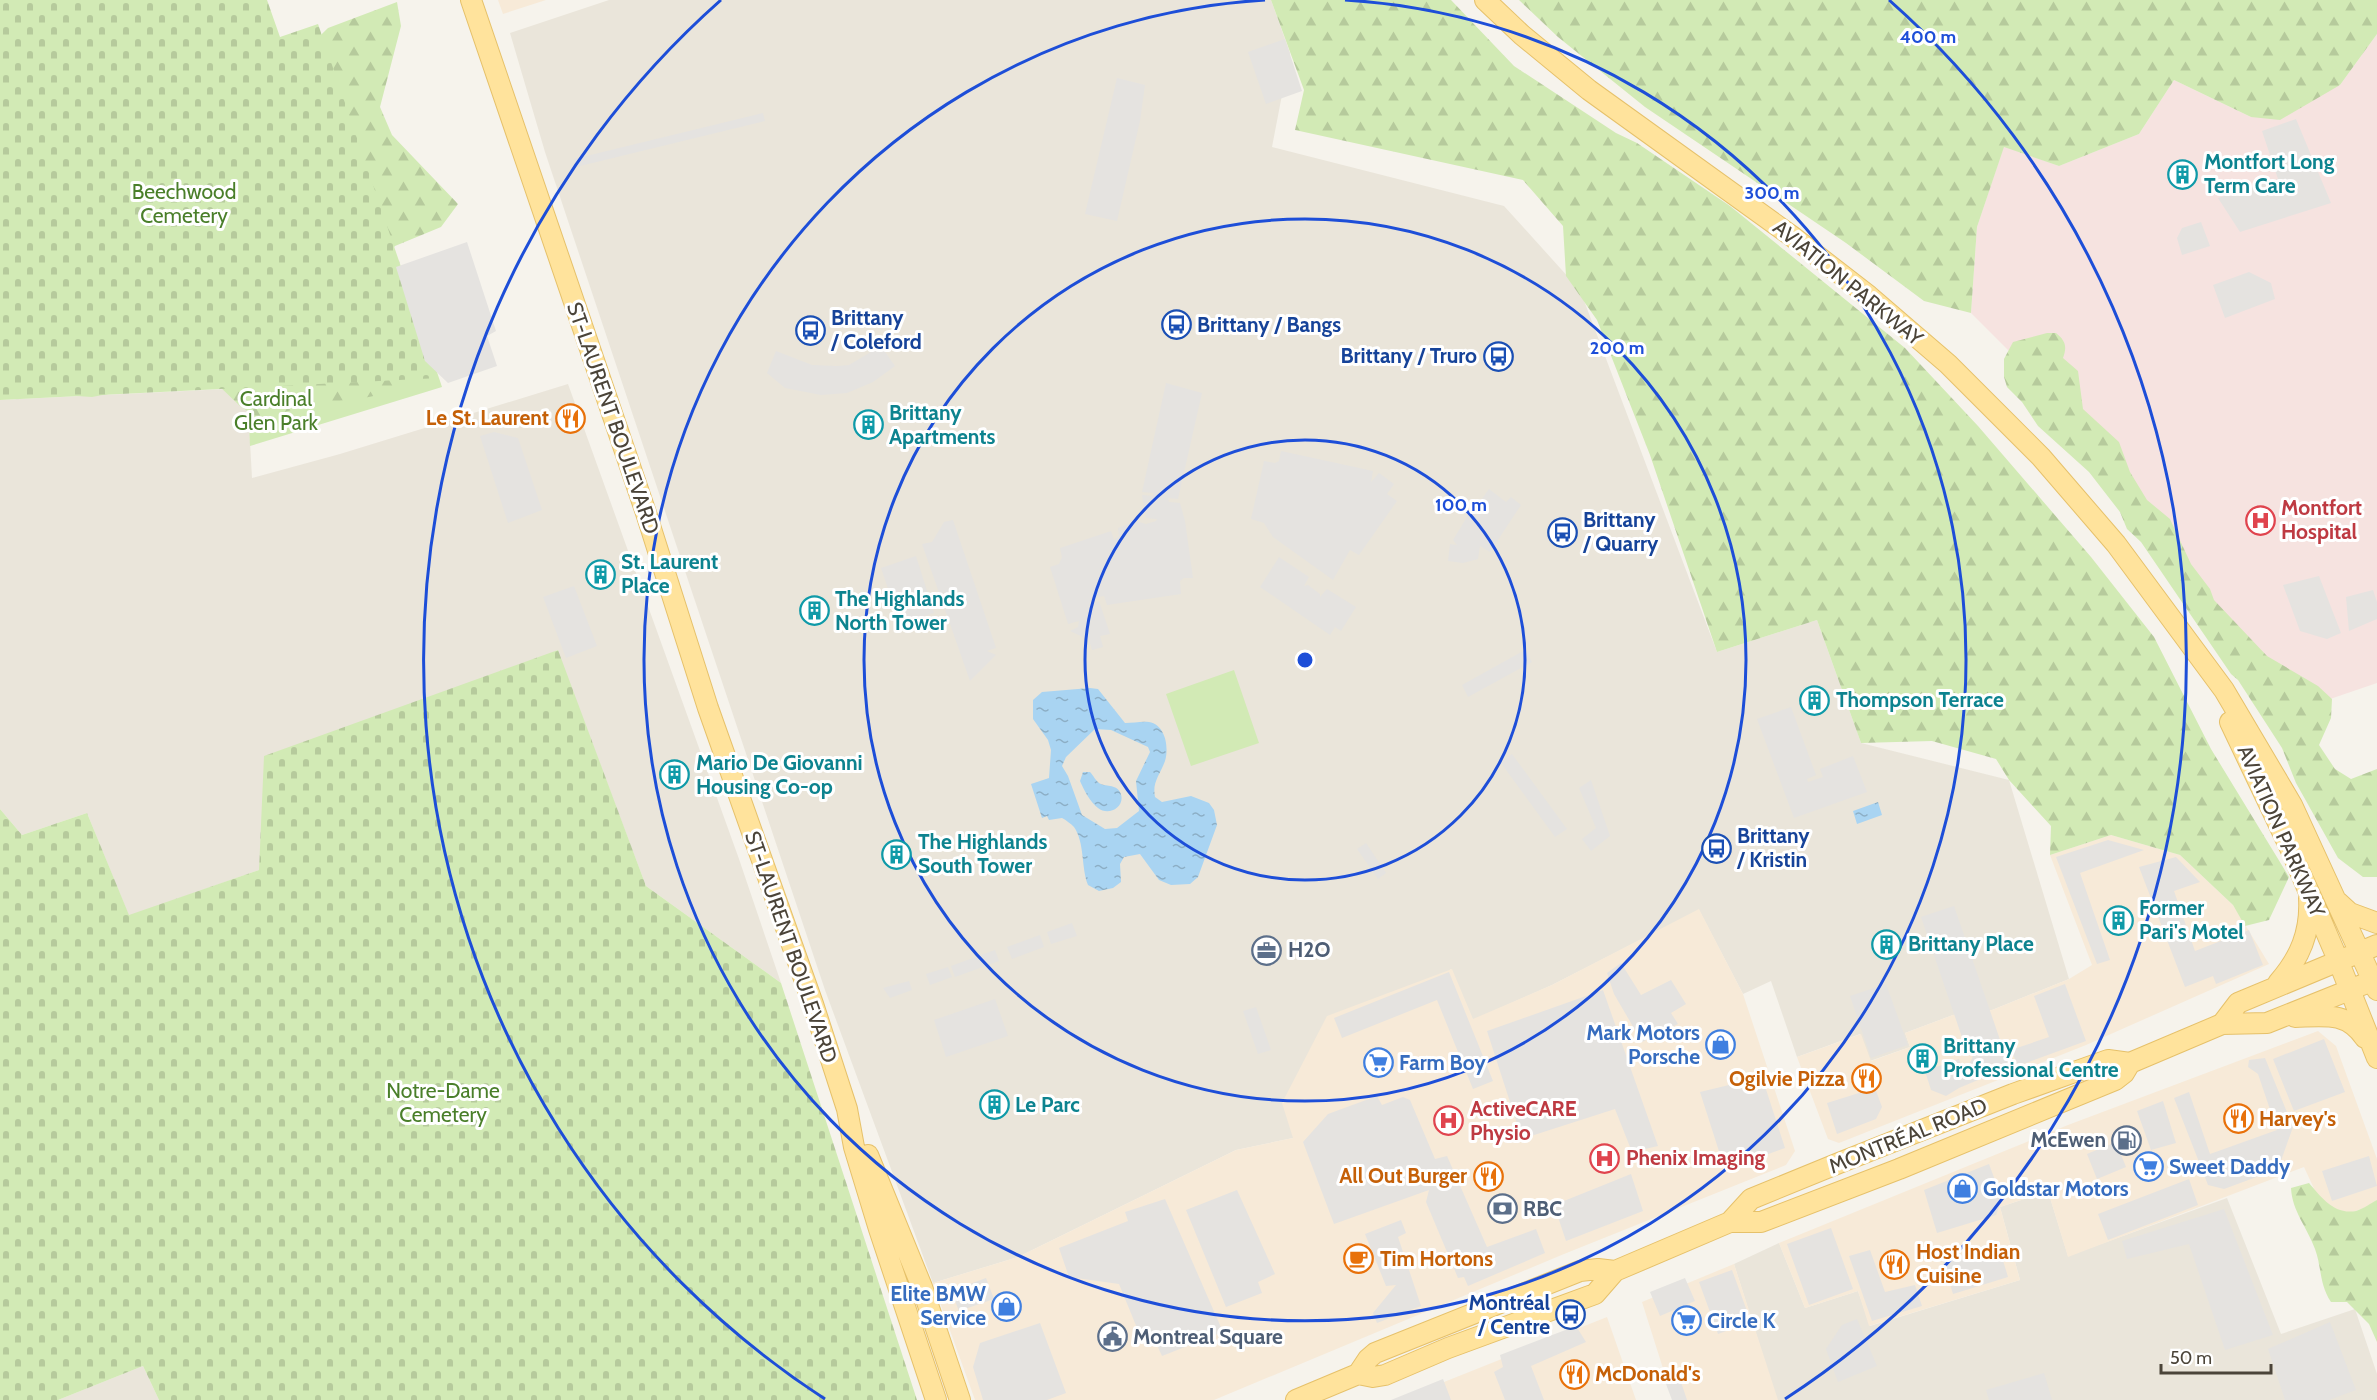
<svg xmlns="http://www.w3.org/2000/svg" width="2377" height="1400" viewBox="0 0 2377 1400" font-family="Cabin,sans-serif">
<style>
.residential{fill:#eae5da}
.commercial{fill:#f7ead8}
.medical{fill:#f6e3e0}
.green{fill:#d2eab5}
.forest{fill:url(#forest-firs)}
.cemetery{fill:url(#cemetery-stones)}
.parking{fill:#e5e3e0}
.water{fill:url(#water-ripples);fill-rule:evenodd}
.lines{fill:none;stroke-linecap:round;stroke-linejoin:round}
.major-casing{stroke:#e6c16a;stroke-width:22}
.major{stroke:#ffe39c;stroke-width:20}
.ring{fill:none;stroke:#1d4ed8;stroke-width:3}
.labels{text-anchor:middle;stroke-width:6;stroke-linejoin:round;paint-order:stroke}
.culture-label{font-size:21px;font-weight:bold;fill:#0d838f;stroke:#fff;text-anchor:start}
.park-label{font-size:21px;fill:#4a7f2a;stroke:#fff}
.street-label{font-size:21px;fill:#4b4439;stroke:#fff}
.transit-label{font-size:21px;font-weight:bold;fill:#164399;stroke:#fff;text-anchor:start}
.food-label{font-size:21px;font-weight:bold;fill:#c56008;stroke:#fff;text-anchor:start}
.health-label{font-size:21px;font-weight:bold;fill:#be3a42;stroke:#fff;text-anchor:start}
.service-label{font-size:21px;font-weight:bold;fill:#4e5e75;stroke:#fff;text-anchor:start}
.shop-label{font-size:21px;font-weight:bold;fill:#366cbe;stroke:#fff;text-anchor:start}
.centre{fill:#1d4ed8;stroke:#fff;stroke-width:3}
.ring-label{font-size:18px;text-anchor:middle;font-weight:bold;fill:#1d4ed8;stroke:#fff;stroke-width:6;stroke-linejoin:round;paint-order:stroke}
</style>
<defs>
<pattern id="forest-firs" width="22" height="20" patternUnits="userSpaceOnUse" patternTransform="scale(1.5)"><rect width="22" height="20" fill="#d2eab5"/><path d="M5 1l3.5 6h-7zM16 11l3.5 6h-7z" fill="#b6ca9c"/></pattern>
<pattern id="cemetery-stones" width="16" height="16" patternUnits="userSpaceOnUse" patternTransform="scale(1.5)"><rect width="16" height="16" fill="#d2eab5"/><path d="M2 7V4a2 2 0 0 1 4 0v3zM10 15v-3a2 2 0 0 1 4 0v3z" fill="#b6ca9c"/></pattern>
<pattern id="water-ripples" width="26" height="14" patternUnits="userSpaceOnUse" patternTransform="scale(1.5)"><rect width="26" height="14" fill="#a9d4f2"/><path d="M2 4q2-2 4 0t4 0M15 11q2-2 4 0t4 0" fill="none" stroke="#8caec5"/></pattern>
</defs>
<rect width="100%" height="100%" fill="#f6f3ec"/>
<!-- residential -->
<path class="residential" d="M609 0H1271L1290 53 1272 147 1504 206 1580 290 1717 652 1817 620 1861 743 2009 780 2069 979 1992 1010 1953 1015 1905 1033 1910 1047 1870 1061 1860 1034 1797 1057 1771 981 1743 994 1699 910 1552 985 1473 1020 1451 969 1293 1138 1236 1150 1018 1257 933 1283 825 990 545 152 510 33Z
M568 384 739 859 781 983 646 886 557 650 259 870 129 916 87 813 22 835 0 809V400L247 388 252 478 340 454Z
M2048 1191 2068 1256 2227 1198 2281 1334 2355 1309 2377 1374V1400H1777L1734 1264 1779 1243 1805 1308 1858 1291 1870 1326 2020 1280 2000 1207Z
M143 1366 159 1400H58Z"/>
<!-- commercial -->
<path class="commercial" d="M498 0H546L503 14Z
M2111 835 2180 855 2233 905 2269 964 2086 1045 1839 1143 1828 1139 1797 1057 1861 1034 1871 1061 1910 1047 1905 1033 1953 1015 1992 1010 2069 979 2092 965 2050 855Z
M1699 909 1743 994 1795 1151 1786 1165 1564 1254 1214 1400H975L933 1283 1018 1257 1236 1150 1293 1138 1282 1103 1327 1016 1452 969 1473 1019 1552 985Z
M2318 1031 2336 1046 2377 1159V1203L2329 1221 2304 1167 2068 1257 2048 1191 2000 1207 2020 1280 1869 1326 1858 1291 1805 1308 1779 1243 2068 1125Z
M1734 1264 1778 1400H1673L1642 1302Z
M1607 1317 1636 1400H1399Z"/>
<!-- medical -->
<path class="medical" d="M2377 34V683L2292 712 2017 359 1971 313 1977 227 2004 146 2059 166 2139 134 2174 80 2251 117 2340 85Z"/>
<!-- green -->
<path class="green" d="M329 378H439L442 387 250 446 247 388Z
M1234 670 1259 743 1191 766 1166 694Z"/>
<!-- forest -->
<path class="forest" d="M1271 0H1451L1514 66 1616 133 1637 143 1730 206 1905 348 1978 426 2091 557 2154 637 2211 749 2289 877 2269 920 2245 926 2233 905 2180 855 2111 835 2050 855 2051 826 2009 780 1996 759 1932 741 1861 743 1817 620 1717 652 1650 455 1597 320 1566 276 1563 226 1523 180 1295 130 1304 90Z
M1519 0H2377V34L2340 85 2280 120 2251 117 2174 80 2139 134 2059 166 2004 147 1977 227 1971 313 1924 301 1846 243 1645 107 1558 37Z
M397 2 401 26 380 107 392 135 458 204 441 227 395 246 384 260 409 375C395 401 336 401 309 403L305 408H299L259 419 240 406 218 385 183 380 92 397 0 391V281L267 88 328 28Z
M2047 333H2056C2066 341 2067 347 2063 358L2078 371 2083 409 2119 442 2130 472 2147 500 2170 519 2191 564 2210 589 2214 600 2267 656 2318 686 2332 699 2331 718 2319 745 2335 769 2351 779 2377 769V877H2363L2338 858 2296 783 2282 748 2238 680 2231 674 2141 542 2127 529 2120 512 2089 472 2038 426 2022 402 2007 387 2004 377V359L2013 342Z
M2309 1183C2321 1197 2334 1215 2356 1211 2363 1209 2371 1203 2377 1200V1342L2369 1324 2347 1302H2331C2319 1284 2322 1268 2315 1249 2307 1227 2292 1211 2291 1188Z"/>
<!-- cemetery -->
<path class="cemetery" d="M0 0H267L280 37 318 24 439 378 0 400Z
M558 650 646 886 781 983 917 1400H159L143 1366 58 1400H0V809L22 835 87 813 129 915 259 870 264 756Z"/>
<!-- parking -->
<path class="parking" d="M1285 39 1302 91 1266 104 1248 52Z
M1117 78 1145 85 1140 121 1117 221 1085 214Z
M763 113 765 121 576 167 574 159Z
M2296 119 2331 203 2240 232 2218 198 2278 179 2262 131Z
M2201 222 2210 246 2182 255 2177 238 2182 228Z
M467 242 496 331 487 336 497 366 448 383 425 361 396 267Z
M2249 272 2271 283 2275 299 2225 318 2213 285Z
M881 346 895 366 873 382 847 393 821 395 785 388 767 373 776 351 812 365 837 366 849 365Z
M1166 383 1202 393 1178 499 1168 498 1169 502 1180 503 1185 521 1193 578H1184L1180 581 1181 594 1107 605 1104 596 1092 598 1089 605 1099 601 1110 634 1100 636 1103 647 1092 650 1089 640 1070 631 1078 627 1079 621 1068 624 1050 567 1059 564 1062 557 1060 548 1111 531 1114 540 1119 536 1118 528 1136 521 1146 524 1156 521 1157 519 1146 518 1142 495 1153 496V493L1142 492Z
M494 432 518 438 542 510 508 523 480 436Z
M1281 451 1373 471 1371 482 1379 473 1394 484 1387 494 1397 501 1359 555 1350 550 1333 580 1273 537 1264 523 1251 519 1264 461 1275 463 1279 461Z
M1489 489 1506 502 1511 497 1521 505 1490 552 1480 546 1478 559 1463 563 1448 561 1450 544 1457 545 1453 540 1476 502 1479 503Z
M953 520 996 648 987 651 996 655 970 681 922 544 932 542 944 522Z
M916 556 934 613 900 624 881 568Z
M1279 557 1309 577 1304 586 1308 585 1320 594V597L1327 589 1356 607 1341 631 1335 627 1330 635 1260 587Z
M2319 576 2341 633 2327 639 2300 631 2283 585Z
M574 586 597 646 566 658 543 597Z
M2373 590 2377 602V619L2349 631 2346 597Z
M1525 650 1532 662 1468 697 1462 685Z
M1791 707 1816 775 1807 779 1808 782 1823 777 1820 769 1853 756 1867 792 1794 818 1757 719Z
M1512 754 1567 829 1555 837 1501 763Z
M1591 780 1610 836 1591 851 1582 839 1596 828 1579 788Z
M2108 840 2144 850 2080 873 2110 960 2097 964 2056 857Z
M1366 843 1386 873 1378 879 1357 849Z
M2176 857 2200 882 2174 891 2195 951 2249 930 2263 965 2216 984 2213 976 2185 987 2139 867Z
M1954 906 2008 1063 1995 1067 1997 1072 1959 1088 1946 1096 1931 1090 1925 1071 1959 1059 1962 1068 1966 1069 1972 1059 1975 1048 1966 1049 1921 917Z
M1072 923 1077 936 1051 944 1047 932Z
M1040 935 1044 947 1012 959 1007 947Z
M995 950 999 961 955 977 951 966Z
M1621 963 1641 995 1671 980 1686 1004 1671 1013 1678 1024 1642 1042 1614 994 1607 973Z
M948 967 952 977 930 985 926 974Z
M1449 972 1493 1081 1473 1089 1437 1000 1342 1038 1334 1018Z
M909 981 912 990 890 998 883 988Z
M1886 984 1908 1045 1871 1058 1850 996Z
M2065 984 2086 1041 2018 1066 2011 1050 2049 1037 2034 996Z
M1603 990 1658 1146 1632 1152 1615 1109 1522 1139 1487 1031Z
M995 999 1008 1036 946 1057 934 1020Z
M1256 1007 1271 1050 1258 1054 1243 1011Z
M2324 1039 2345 1092 2294 1111 2273 1059Z
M2265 1058 2293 1127 2278 1169 2224 1189 2208 1185 2174 1098 2189 1092 2210 1154 2277 1130 2258 1074 2248 1067 2249 1060Z
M1762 1077 1785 1148 1725 1170 1700 1092Z
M1875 1088 1882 1107 1876 1119 1837 1134 1827 1103Z
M1377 1096 1382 1105 1403 1097 1410 1100 1435 1159 1447 1156 1487 1247 1536 1229 1545 1253 1468 1286 1464 1277 1458 1278 1426 1202 1429 1190 1334 1224 1303 1142 1328 1114Z
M2163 1101 2176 1143 2151 1150 2137 1111Z
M2116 1142 2126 1167 2097 1179 2087 1154Z
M2369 1156 2377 1186 2332 1201 2322 1171Z
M1989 1164 2002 1199 1996 1215 1937 1233 1924 1190Z
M1631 1174 1643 1211 1566 1241 1554 1205Z
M2189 1179 2198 1205 2108 1240 2098 1214Z
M1237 1190 1275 1274 1258 1282 1262 1293 1226 1307 1186 1210Z
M1165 1199 1223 1332 1162 1356 1156 1343 1144 1345 1119 1284 1069 1277 1059 1248 1128 1221 1125 1212Z
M2224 1209 2273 1335 2225 1350 2189 1244 2127 1259 2122 1241Z
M1401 1220 1406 1233 1398 1237 1421 1306 1377 1323 1373 1313 1396 1285 1386 1286 1365 1234Z
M1831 1228 1853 1289 1809 1305 1787 1244Z
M1998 1244 2008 1277 1953 1294 1943 1261Z
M1870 1250 1885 1292 1915 1285 1922 1306 1872 1321 1849 1256Z
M1732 1270 1751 1322 1718 1334 1699 1282Z
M986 1278 994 1299 959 1311 951 1291Z
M1685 1278 1695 1301 1660 1316 1650 1292Z
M1857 1319 1877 1366 1838 1382 1826 1349 1842 1325Z
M2330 1322 2356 1390 2329 1400H2285L2268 1349Z
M1040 1323 1066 1393 1047 1400H983L973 1367 980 1343Z
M1576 1326 1586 1342 1531 1366 1544 1400H1505L1494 1372 1503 1367 1500 1355Z
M2044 1373 2052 1400H1989L1986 1390Z
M1443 1379 1451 1400H1391Z
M1680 1379 1687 1400H1672L1666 1384Z"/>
<!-- water -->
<path class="water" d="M1090 688 1098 689 1125 723C1133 723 1142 721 1149 722 1166 725 1169 748 1165 761 1160 775 1152 782 1155 797L1162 802 1191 796 1209 803 1214 810 1217 825 1198 877 1190 884 1171 885 1159 880 1140 854 1124 857 1120 864 1121 882 1113 888 1099 891 1088 885C1081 868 1085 843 1074 827 1071 824 1066 820 1062 818L1049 820 1047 816 1042 818 1031 784 1049 778 1051 750 1048 740 1033 719V700L1042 692ZM1095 729 1111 730 1148 747 1150 752 1136 781 1139 811 1117 828 1105 829 1082 815 1068 776 1062 766 1066 757Z
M1083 772H1090C1093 775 1096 781 1099 783 1105 787 1116 784 1120 792 1127 806 1109 817 1098 808 1090 802 1084 790 1080 781Z
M1878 802 1882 815 1857 824 1853 811Z"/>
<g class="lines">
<defs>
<path id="major" d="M471 0 646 513 708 708 813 1004 847 1109 854 1147 879 1229 936 1400
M1485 0 1522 35 1589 90 1793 237 1869 296 1948 364 2041 457 2116 544 2224 690 2292 805 2377 990
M2230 722 2290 848 2338 960 2377 1058
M2338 902 2350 913 2377 923
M2278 983C2300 958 2311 932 2309 898
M2295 1017C2324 1016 2347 1011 2365 1038
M2222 1024 2238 1003 2377 945
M868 1155 922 1287 960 1400
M1730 1222H1761L1899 1169 2115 1080 2124 1073 2130 1063 2222 1024 2267 1023 2377 979
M1358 1374 1368 1359 1375 1353 1580 1271 1598 1269 1615 1271 1730 1222 1751 1199 1839 1163 2013 1094 2108 1060 2130 1063
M1296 1400 1358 1374 1373 1377 1385 1375 1448 1348 1595 1294 1615 1271"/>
</defs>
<!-- major casing -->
<use href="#major" class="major-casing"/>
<!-- major -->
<use href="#major" class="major"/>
</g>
<!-- distance rings -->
<g class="ring">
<circle cx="1305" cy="660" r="220"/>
<circle cx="1305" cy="660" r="441"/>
<path d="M1345 0A661 661 0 1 1 1265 0"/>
<path d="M825 1399A881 881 0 0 1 721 0M1889 0A881 881 0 0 1 1785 1399"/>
</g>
<!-- icons -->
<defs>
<symbol id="building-ring" viewBox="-11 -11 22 22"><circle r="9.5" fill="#fff" stroke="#0f9aa8" stroke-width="1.5"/><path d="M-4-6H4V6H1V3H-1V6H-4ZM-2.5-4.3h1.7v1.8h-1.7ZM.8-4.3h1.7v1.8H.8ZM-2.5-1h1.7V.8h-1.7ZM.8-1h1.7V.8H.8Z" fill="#0f9aa8"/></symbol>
<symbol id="bus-ring" viewBox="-11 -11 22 22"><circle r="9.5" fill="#fff" stroke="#1a4fb4" stroke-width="1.5"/><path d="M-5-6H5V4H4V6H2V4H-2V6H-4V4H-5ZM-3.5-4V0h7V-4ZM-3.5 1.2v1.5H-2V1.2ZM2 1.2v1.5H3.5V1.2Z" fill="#1a4fb4"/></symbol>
<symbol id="restaurant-ring" viewBox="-11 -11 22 22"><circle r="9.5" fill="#fff" stroke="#e8710a" stroke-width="1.5"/><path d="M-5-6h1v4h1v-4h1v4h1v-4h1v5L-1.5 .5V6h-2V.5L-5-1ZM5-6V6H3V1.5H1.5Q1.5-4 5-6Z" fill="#e8710a"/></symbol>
<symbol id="hospital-ring" viewBox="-11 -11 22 22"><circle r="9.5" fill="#fff" stroke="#e0444e" stroke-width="1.5"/><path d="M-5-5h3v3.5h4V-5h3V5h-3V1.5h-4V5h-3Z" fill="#e0444e"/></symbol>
<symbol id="office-ring" viewBox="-11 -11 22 22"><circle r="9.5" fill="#fff" stroke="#5c6f8a" stroke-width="1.5"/><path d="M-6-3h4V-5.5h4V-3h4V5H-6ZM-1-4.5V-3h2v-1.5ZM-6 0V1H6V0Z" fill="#5c6f8a"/></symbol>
<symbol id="shop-ring" viewBox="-11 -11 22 22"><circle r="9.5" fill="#fff" stroke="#3f7fe0" stroke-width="1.5"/><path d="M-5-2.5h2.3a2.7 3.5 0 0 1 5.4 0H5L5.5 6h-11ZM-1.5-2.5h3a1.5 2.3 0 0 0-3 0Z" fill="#3f7fe0"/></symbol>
<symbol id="supermarket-ring" viewBox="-11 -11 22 22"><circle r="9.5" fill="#fff" stroke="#3f7fe0" stroke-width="1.5"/><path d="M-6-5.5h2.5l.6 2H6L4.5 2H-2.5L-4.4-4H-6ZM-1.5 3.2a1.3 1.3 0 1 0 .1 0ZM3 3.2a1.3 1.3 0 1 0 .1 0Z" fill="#3f7fe0"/></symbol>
<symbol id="fuel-ring" viewBox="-11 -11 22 22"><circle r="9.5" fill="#fff" stroke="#5c6f8a" stroke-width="1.5"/><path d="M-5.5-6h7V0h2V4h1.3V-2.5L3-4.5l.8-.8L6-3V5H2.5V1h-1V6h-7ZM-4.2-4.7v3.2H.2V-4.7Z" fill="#5c6f8a"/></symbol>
<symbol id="bank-ring" viewBox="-11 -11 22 22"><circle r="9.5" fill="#fff" stroke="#5c6f8a" stroke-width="1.5"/><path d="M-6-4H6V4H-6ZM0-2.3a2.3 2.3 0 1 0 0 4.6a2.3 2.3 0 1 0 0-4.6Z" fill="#5c6f8a"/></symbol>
<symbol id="cafe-ring" viewBox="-11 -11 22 22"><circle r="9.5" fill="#fff" stroke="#e8710a" stroke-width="1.5"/><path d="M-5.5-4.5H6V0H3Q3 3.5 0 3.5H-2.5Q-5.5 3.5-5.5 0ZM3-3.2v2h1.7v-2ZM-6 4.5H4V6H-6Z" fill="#e8710a"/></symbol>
<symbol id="civic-ring" viewBox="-11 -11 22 22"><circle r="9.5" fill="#fff" stroke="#5c6f8a" stroke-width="1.5"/><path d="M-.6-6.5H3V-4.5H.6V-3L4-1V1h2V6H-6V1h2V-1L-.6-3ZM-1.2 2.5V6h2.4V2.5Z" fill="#5c6f8a"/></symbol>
</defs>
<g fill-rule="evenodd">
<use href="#building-ring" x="2166" y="158" width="33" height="33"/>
<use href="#bus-ring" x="1160" y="308" width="33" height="33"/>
<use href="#bus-ring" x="794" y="314" width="33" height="33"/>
<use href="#bus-ring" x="1482" y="340" width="33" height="33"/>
<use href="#restaurant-ring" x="554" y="402" width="33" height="33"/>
<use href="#building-ring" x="852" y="408" width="33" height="33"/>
<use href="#hospital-ring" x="2244" y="504" width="33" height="33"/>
<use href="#bus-ring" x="1546" y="516" width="33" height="33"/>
<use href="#building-ring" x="584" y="558" width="33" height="33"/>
<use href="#building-ring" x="798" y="594" width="33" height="33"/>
<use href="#building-ring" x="1798" y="684" width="33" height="33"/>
<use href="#building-ring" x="658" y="758" width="33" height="33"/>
<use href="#bus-ring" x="1700" y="832" width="33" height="33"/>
<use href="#building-ring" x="880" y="838" width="33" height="33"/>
<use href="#building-ring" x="2102" y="904" width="33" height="33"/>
<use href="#building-ring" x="1870" y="928" width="33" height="33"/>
<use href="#office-ring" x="1250" y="934" width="33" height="33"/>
<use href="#shop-ring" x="1704" y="1028" width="33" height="33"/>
<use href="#building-ring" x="1906" y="1042" width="33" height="33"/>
<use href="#supermarket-ring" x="1362" y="1046" width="33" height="33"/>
<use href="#restaurant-ring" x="1850" y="1062" width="33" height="33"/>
<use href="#building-ring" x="978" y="1088" width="33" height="33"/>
<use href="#restaurant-ring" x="2222" y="1102" width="33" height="33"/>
<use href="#hospital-ring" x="1432" y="1104" width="33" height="33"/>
<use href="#fuel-ring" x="2110" y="1124" width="33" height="33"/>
<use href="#hospital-ring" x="1588" y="1142" width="33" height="33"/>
<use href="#supermarket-ring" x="2132" y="1150" width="33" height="33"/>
<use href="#restaurant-ring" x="1472" y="1160" width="33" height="33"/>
<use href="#shop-ring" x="1946" y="1172" width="33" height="33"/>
<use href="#bank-ring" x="1486" y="1192" width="33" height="33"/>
<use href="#cafe-ring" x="1342" y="1242" width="33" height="33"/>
<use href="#restaurant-ring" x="1878" y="1248" width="33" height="33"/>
<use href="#shop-ring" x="990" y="1290" width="33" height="33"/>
<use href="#bus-ring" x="1554" y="1298" width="33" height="33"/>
<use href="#supermarket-ring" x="1670" y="1304" width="33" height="33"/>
<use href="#civic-ring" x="1096" y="1320" width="33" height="33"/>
<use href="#restaurant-ring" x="1558" y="1358" width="33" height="33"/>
</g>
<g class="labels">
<!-- culture labels -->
<g class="culture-label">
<text x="2204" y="169">Montfort Long<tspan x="2204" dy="24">Term Care</tspan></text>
<text x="889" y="420">Brittany<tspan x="889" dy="24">Apartments</tspan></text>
<text x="621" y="569">St. Laurent<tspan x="621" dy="24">Place</tspan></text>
<text x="835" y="606">The Highlands<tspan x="835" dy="24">North Tower</tspan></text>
<text x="1836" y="707">Thompson Terrace</text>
<text x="696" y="770">Mario De Giovanni<tspan x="696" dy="24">Housing Co-op</tspan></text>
<text x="918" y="849">The Highlands<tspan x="918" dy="24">South Tower</tspan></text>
<text x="2139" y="915">Former<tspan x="2139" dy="24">Pari's Motel</tspan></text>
<text x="1908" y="951">Brittany Place</text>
<text x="1943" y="1053">Brittany<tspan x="1943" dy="24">Professional Centre</tspan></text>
<text x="1015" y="1112">Le Parc</text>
</g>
<!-- park labels -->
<g class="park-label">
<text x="184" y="199">Beechwood<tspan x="184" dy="24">Cemetery</tspan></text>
<text x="276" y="406">Cardinal<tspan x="276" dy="24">Glen Park</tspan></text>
<text x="443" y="1098">Notre-Dame<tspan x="443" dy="24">Cemetery</tspan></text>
</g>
<!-- street labels -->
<g class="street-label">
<text transform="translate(1848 283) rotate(39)" y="7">AVIATION PARKWAY</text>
<text transform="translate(613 418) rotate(71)" y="7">ST-LAURENT BOULEVARD</text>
<text transform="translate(2281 831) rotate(66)" y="7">AVIATION PARKWAY</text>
<text transform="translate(791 947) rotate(71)" y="7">ST-LAURENT BOULEVARD</text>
<text transform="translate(1908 1136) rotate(-22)" y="7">MONTRÉAL ROAD</text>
</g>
<!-- transit labels -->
<g class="transit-label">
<text x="831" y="325">Brittany<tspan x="831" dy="24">/ Coleford</tspan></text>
<text x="1197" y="332">Brittany / Bangs</text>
<text x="1477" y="363" text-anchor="end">Brittany / Truro</text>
<text x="1583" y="527">Brittany<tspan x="1583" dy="24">/ Quarry</tspan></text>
<text x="1737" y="843">Brittany<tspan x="1737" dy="24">/ Kristin</tspan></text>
<text x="1550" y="1310" text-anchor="end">Montréal<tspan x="1550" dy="24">/ Centre</tspan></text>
</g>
<!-- food labels -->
<g class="food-label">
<text x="549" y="425" text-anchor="end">Le St. Laurent</text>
<text x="1845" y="1086" text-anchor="end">Ogilvie Pizza</text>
<text x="2259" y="1126">Harvey's</text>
<text x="1467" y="1183" text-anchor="end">All Out Burger</text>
<text x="1916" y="1259">Host Indian<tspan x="1916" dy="24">Cuisine</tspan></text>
<text x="1380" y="1266">Tim Hortons</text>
<text x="1595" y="1381">McDonald's</text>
</g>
<!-- health labels -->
<g class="health-label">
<text x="2281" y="515">Montfort<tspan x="2281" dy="24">Hospital</tspan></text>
<text x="1470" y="1116">ActiveCARE<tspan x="1470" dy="24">Physio</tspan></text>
<text x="1626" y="1165">Phenix Imaging</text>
</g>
<!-- service labels -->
<g class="service-label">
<text x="1288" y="957">H2O</text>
<text x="2106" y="1147" text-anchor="end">McEwen</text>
<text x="1523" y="1216">RBC</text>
<text x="1133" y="1344">Montreal Square</text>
</g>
<!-- shop labels -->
<g class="shop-label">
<text x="1700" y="1040" text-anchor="end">Mark Motors<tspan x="1700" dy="24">Porsche</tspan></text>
<text x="1399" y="1070">Farm Boy</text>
<text x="2169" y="1174">Sweet Daddy</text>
<text x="1983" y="1196">Goldstar Motors</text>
<text x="986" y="1301" text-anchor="end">Elite BMW<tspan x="986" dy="24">Service</tspan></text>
<text x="1707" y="1328">Circle K</text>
</g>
</g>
<circle cx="1305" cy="660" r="9" class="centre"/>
<g class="ring-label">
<text x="1928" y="43">400 m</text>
<text x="1772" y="199">300 m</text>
<text x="1617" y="354">200 m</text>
<text x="1461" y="511">100 m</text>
</g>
<!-- scale -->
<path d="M2161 1364v9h110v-9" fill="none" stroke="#4b4439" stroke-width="3"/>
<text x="2170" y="1364" font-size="18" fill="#4b4439" stroke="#ffffff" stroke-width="4.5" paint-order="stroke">50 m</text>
</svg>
